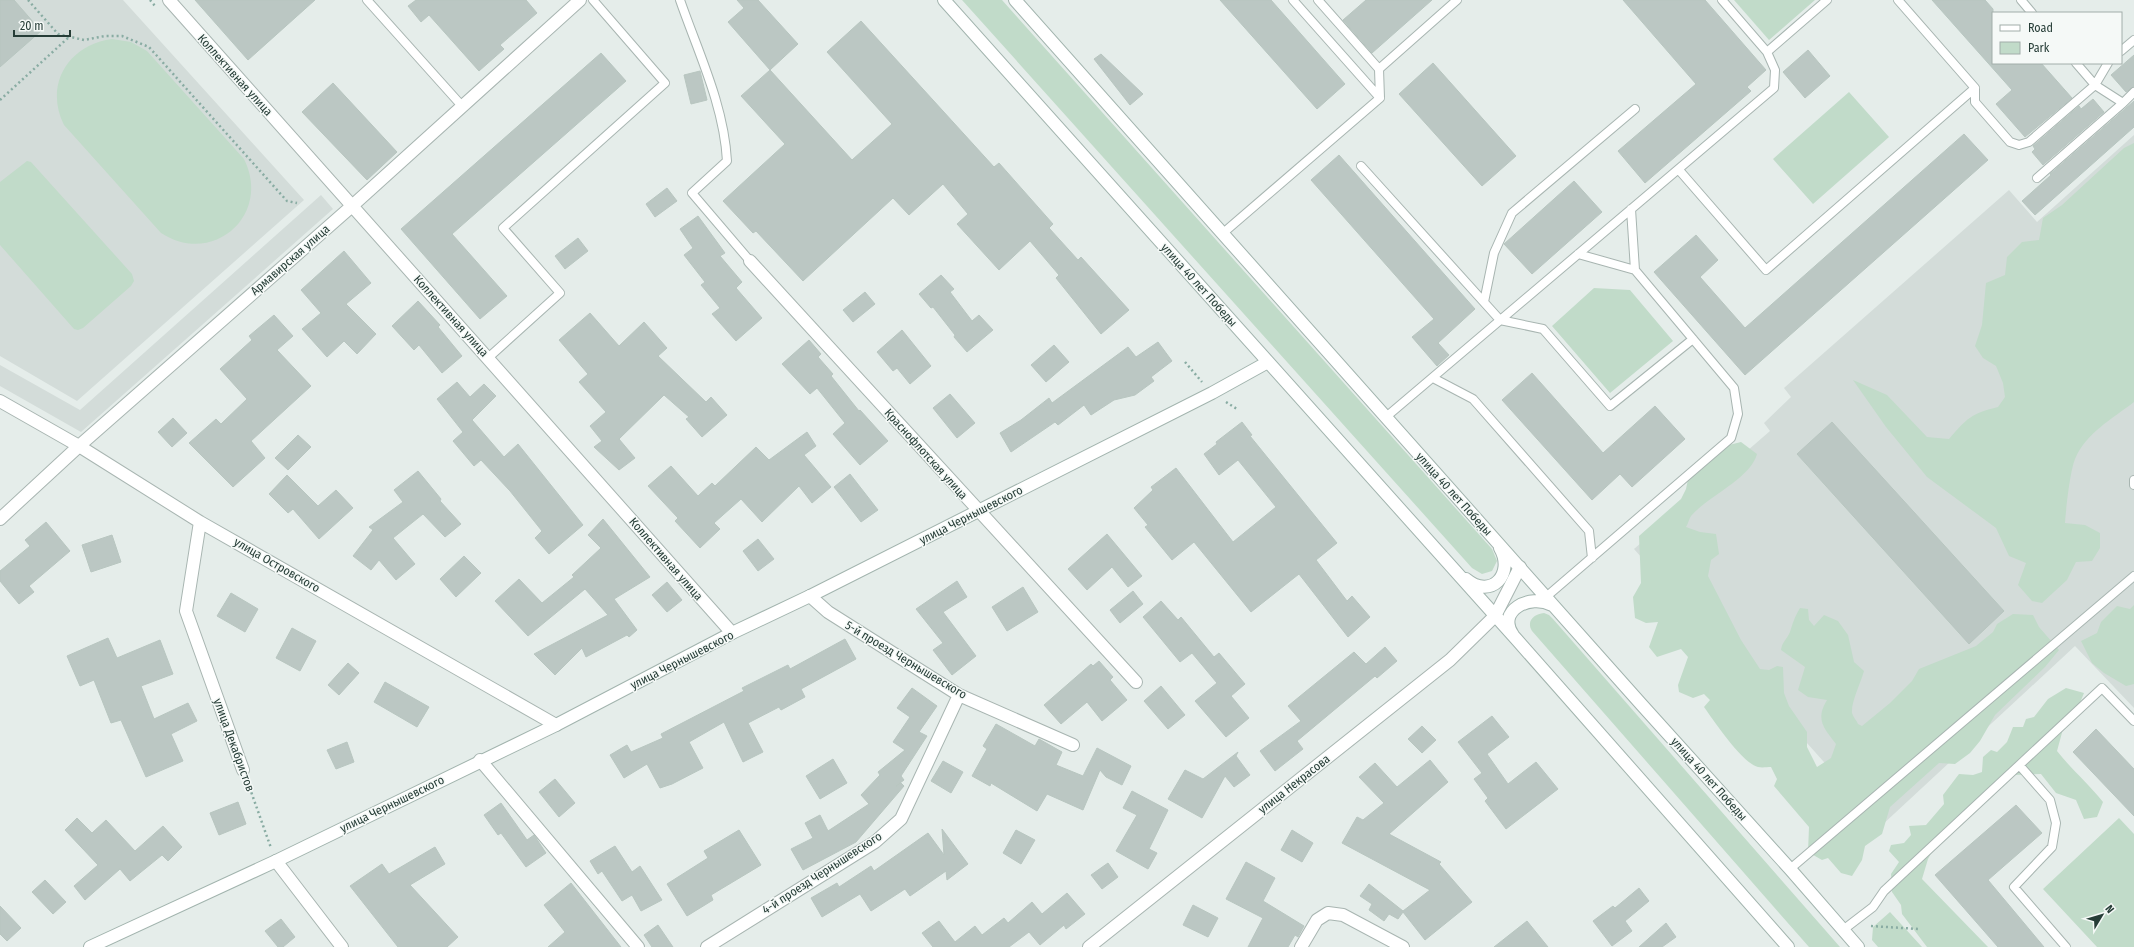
<svg xmlns="http://www.w3.org/2000/svg" width="2134" height="947" viewBox="0 0 2134 947" font-family="'Fira Sans Condensed',sans-serif">
<style>
.built{fill:#d3dcd9}
.green{fill:#c1dbc9}
.building{fill:#bbc7c3;stroke:#b8c6c0}
.lines{fill:none;stroke-linecap:round;stroke-linejoin:round}
.lane-casing{stroke:#a8b5b1;stroke-width:10}
.street-casing{stroke:#a8b5b1;stroke-width:14}
.secondary-casing{stroke:#a2b4ae;stroke-width:14}
.path{stroke:#89aca3;stroke-width:2.5;stroke-dasharray:2 3;stroke-linecap:butt}
.lane{stroke:#fff;stroke-width:8}
.street{stroke:#fff;stroke-width:12}
.secondary{stroke:#fff;stroke-width:12}
.labels{text-anchor:middle;stroke-width:3;stroke-linejoin:round;paint-order:stroke}
.street-label{font-size:12px;fill:#263d37;stroke:#f5f9f7}
</style>
<rect width="100%" height="100%" fill="#e5edea"/>
<!-- built -->
<path class="built" d="M0 0H123L304 200 77 401 0 356Z
M2134 135V708L2075 646 1881 826 1634 549 1770 431 1764 423 1791 397 1784 388 2009 190 2037 222Z
M321 195 333 209 81 432 0 386V365L80 410Z"/>
<!-- green -->
<path class="green" d="M962 0H1002L1492 549 1497 561 1492 571 1482 574 1472 568Z
M1734 0H1815L1769 40Z
M112 39 131 42 147 51 244 159C272 215 213 267 161 233L64 125C44 85 68 45 112 39Z
M1849 92 1889 137 1813 204 1773 159Z
M2134 143V402C2112 419 2086 433 2075 459 2070 471 2066 509 2065 523L2085 525 2100 533V548L2092 561 2076 562 2067 580 2042 603 2032 601 2018 585 2026 563 2009 556 1996 528 1927 477 1886 427 1853 380 1887 395 1927 437 1949 439C1966 419 1972 413 1998 407L2005 397 2003 383 1996 366 1983 358 1975 346 1982 325 1986 283 2005 275 2007 257 2022 242 2039 240 2043 218 2062 205 2124 148Z
M27 161 31 162 132 274 134 281 131 286 83 328 78 330 74 329 0 245V182Z
M1594 288 1630 290 1673 341 1610 393 1552 326Z
M1741 442 1757 454C1751 478 1707 497 1691 516 1689 519 1688 524 1686 527L1700 532 1716 534 1719 554 1711 560 1708 576 1741 640 1760 669 1769 670 1777 666 1783 667 1784 693 1789 706 1807 732V747L1817 767 1831 758 1836 744C1824 728 1815 720 1827 700L1808 697 1798 690 1805 667 1781 650C1782 642 1787 639 1790 632 1793 623 1794 618 1800 608L1808 609 1809 620 1814 626 1824 615 1838 621 1848 635 1854 662 1864 671C1861 682 1851 702 1852 713 1853 717 1857 721 1858 724L1862 726 1890 703 1912 681 1919 669 1976 646 1993 632 1997 624 2013 614 2033 615 2039 627 2059 650 2045 667 1995 715 1980 741 1970 753 1955 764 1939 763 1890 807 1882 834 1865 846 1862 860 1852 876 1841 873 1828 858 1822 860 1808 852 1809 827 1774 786 1777 779 1771 767C1767 767 1762 768 1758 767 1742 763 1714 721 1704 707L1710 700 1704 694 1693 698 1679 692 1678 685 1688 657 1681 649 1657 657 1649 647 1658 622 1646 623 1635 618 1633 597 1641 583 1639 536 1681 499 1686 489 1690 470 1717 448Z
M2134 605V684L2126 686 2104 673 2092 663 2081 641 2097 633 2101 622 2117 606 2130 609Z
M1544 613 1549 615 1553 619 1840 947H1809L1532 631C1526 621 1534 614 1544 613Z
M2066 688 2084 693 2075 715 2063 729 2057 751C2071 769 2089 784 2103 802L2097 817 2084 819 2076 800 2056 793 2041 774 2013 775 1941 835 1928 859 1922 879 1988 947H1927L1902 914 1901 905 1892 892 1891 874 1899 862 1889 851 1891 845 1904 843 1911 835 1909 826 1926 825 1944 804 1943 795 1959 774 1973 775 1982 772 1983 757 1991 750 1997 752 2007 742 2013 727H2023L2026 719 2034 717 2048 699Z
M2119 818 2134 834V947H2097L2043 889Z
M1890 912 1922 947H1878L1872 940 1873 927Z"/>
<!-- building -->
<path class="building" d="M0 0H14L41 31 0 67Z
M195 0H315L248 60Z
M416 0H526L537 13 500 45 504 49 479 71 429 15 421 22 408 6Z
M737 0H758L798 44 770 70 728 22 744 8Z
M1220 0H1271L1345 84 1317 109Z
M1366 0H1432L1372 53 1343 20Z
M1623 0H1705L1766 70 1747 87 1751 91 1645 183 1618 151 1696 84Z
M1932 0H1985L1993 9V63H2041L2072 98 2025 137 1996 104 2012 90Z
M861 21 994 167 999 163 1053 224 1049 228 1078 260 1081 257 1129 310 1101 334 1056 278 1059 275 1030 241 999 270 957 224 968 214 943 184 909 215 893 198 803 281 756 231 753 233 723 201 785 144 741 96 770 70 852 160 892 124 827 52Z
M1808 50 1830 76 1805 98 1783 72Z
M601 53 626 81 452 234 507 296 480 319 401 229Z
M1101 54 1143 94 1130 105 1094 59Z
M2134 55V87L2126 92 2111 75Z
M1433 63 1516 156 1482 186 1399 94Z
M700 71 707 100 691 104 684 75Z
M333 83 397 152 367 180 302 112Z
M2093 99 2104 112 2043 165 2032 152 2035 149 2033 146 2079 106 2081 109Z
M2134 101V127L2035 215 2022 201 2051 175 2050 174Z
M1964 134 1988 160 1745 375 1654 272 1696 235 1718 260 1700 277 1745 328Z
M1339 155 1475 309 1438 343 1449 355 1437 366 1412 337 1434 319 1311 180Z
M1574 181 1602 212 1532 274 1504 244Z
M667 188 677 201 655 217 646 204Z
M698 216 725 253 720 256 742 282 736 288 762 318 736 341 712 314 720 308 701 285 705 282 684 255 693 248 680 229Z
M578 238 588 251 565 269 555 256Z
M344 251 371 283 346 304 376 334 357 354 344 341 327 357 302 329 321 313 301 290Z
M941 275 954 289 950 292 972 321 979 315 993 330 967 352 954 337 955 335 933 307 931 308 919 294Z
M865 292 875 304 853 322 843 310Z
M418 301 440 325 438 327 462 356 442 373 419 345 414 350 392 326Z
M590 313 619 346 644 322 667 348 658 356 706 402 711 397 727 415 702 437 686 419 689 417 664 395 619 439 635 458 619 470 594 447 602 441 590 426 606 412 579 382 588 374 559 340Z
M274 315 293 336 277 350 311 386 251 441 265 458 233 487 189 443 216 419 221 424 247 399 220 369 252 340 249 336Z
M902 330 931 366 910 384 897 368 893 371 877 352Z
M809 340 821 354 818 357 833 374 831 376 859 411 860 410 888 441 860 465 833 434 845 423 817 388 810 394 782 364Z
M1158 342 1172 361 1151 377 1154 381 1135 395 1114 400 1091 415 1084 405 1058 425 1055 422 1011 452 1000 433 1021 420 1049 398 1052 403 1128 347 1136 357Z
M1054 345 1069 362 1046 382 1031 365Z
M1532 373 1603 453 1655 406 1685 439 1632 487 1620 474 1592 500 1502 400Z
M457 382 470 397 484 384 496 396 472 420 504 457 518 444 583 525 549 554 535 538 542 531 510 491 481 460 474 466 453 441 463 432 437 399Z
M950 394 975 423 957 438 933 408Z
M173 418 187 433 172 447 158 432Z
M1242 422 1252 435 1250 436 1337 543 1316 560 1347 601 1352 596 1370 617 1348 637 1299 574 1251 612 1194 542 1172 560 1145 527 1148 525 1134 508 1153 490 1151 487 1176 468 1233 542 1276 507 1238 460 1219 475 1204 454 1217 444 1216 442Z
M1832 422 2004 611 1969 644 1797 454Z
M807 432 816 446 804 455 831 487 812 503 799 486 762 522 741 499 714 523 720 529 700 548 675 521 678 518 648 486 671 466 698 496 712 483 715 486 756 447 769 460Z
M298 435 311 447 288 470 275 458Z
M418 471 441 499 440 501 461 524 445 537 423 514 393 538 415 564 396 580 379 560 371 570 353 556 373 530 369 527 403 502 394 490Z
M850 474 878 510 861 522 834 487Z
M287 475 318 506 336 490 353 508 319 539 293 509 288 513 269 494Z
M603 519 650 577 614 599 637 630 629 637 627 635 586 657 582 648 555 675 534 654 608 615 585 589 528 636 495 601 519 579 542 603 574 577 572 575 601 548 588 535Z
M46 522 70 551 29 586 34 592 19 604 0 581V571L30 546 25 540Z
M1107 534 1142 576 1128 587 1112 567 1087 590 1068 569Z
M112 535 121 562 91 572 82 545Z
M758 539 774 559 758 571 743 551Z
M464 556 481 573 456 597 440 579Z
M957 581 967 597 943 612 976 656 952 675 933 650 943 643 916 609Z
M667 582 682 600 667 612 652 595Z
M1023 587 1038 612 1007 631 992 607Z
M1133 591 1143 604 1120 623 1110 610Z
M231 593 258 609 245 632 217 616Z
M1161 601 1178 620 1181 617 1214 657 1219 653 1245 684 1231 696 1249 718 1226 737 1195 701 1217 683 1192 653 1180 662 1143 617Z
M292 628 316 641 300 671 276 658Z
M108 638 117 658 160 640 173 674 141 686 154 719 188 703 197 721 171 734 183 761 146 777 121 720 111 723 94 680 80 686 67 656Z
M845 639 856 659 801 689 805 697 781 710 779 707 748 723 763 752 743 762 724 722 689 742 703 768 672 784 660 788 647 764 624 778 610 755 627 745 631 752 663 738 661 734 744 691 742 688 788 665 790 669Z
M1385 647 1397 661 1377 678 1375 676 1297 741 1303 749 1275 771 1260 751 1301 721 1288 706 1354 652 1366 664Z
M1099 661 1113 677 1110 680 1127 700 1102 721 1087 702 1061 724 1044 705 1091 664 1093 666Z
M348 663 359 673 339 695 328 685Z
M385 682 429 707 417 727 374 702Z
M1161 686 1185 715 1168 729 1144 701Z
M912 688 937 706 919 732 927 736 901 776 904 780 896 786 901 783 904 786 856 842 803 870 791 849 813 838 805 823 820 815 828 831 869 804 861 795 880 775 878 772 905 750 893 742 910 717 897 708Z
M1492 716 1509 737 1487 754 1508 784 1536 762 1558 789 1506 829 1485 801 1488 798 1474 779 1482 773 1458 742Z
M996 724 1035 746 1039 739 1062 752 1056 765 1083 776 1097 748 1131 766 1122 785 1106 777 1100 770 1083 810 1047 794 1037 811 991 783 990 786 972 776 987 749 983 746Z
M1422 726 1436 740 1422 753 1408 739Z
M2096 729 2134 769V816L2073 752Z
M347 742 354 762 336 769 327 750Z
M1238 752 1236 756 1250 775 1234 787 1225 776 1202 818 1168 799 1185 770 1203 779Z
M833 759 847 783 820 799 806 776Z
M1430 760 1448 782 1389 834 1441 862 1439 864 1472 902 1425 940 1403 912 1398 919 1389 914 1384 921 1369 910 1372 904 1360 896 1369 884 1403 911 1430 890 1342 843 1357 817 1363 820 1384 803 1359 777 1375 763 1397 787Z
M943 761 963 772 951 793 931 781Z
M555 779 575 803 559 817 539 792Z
M1132 791 1168 810 1149 849 1157 853 1148 869 1116 851 1137 815 1123 808Z
M238 802 246 824 219 835 210 813Z
M501 803 527 840 534 835 546 853 526 867 501 833 498 835 484 815Z
M2016 805 2042 833 1988 880 2044 947H1998L1935 875Z
M77 818 92 833 106 820 135 851 163 826 182 847 168 861 162 855 130 881 120 869 85 900 74 886 98 865 65 830Z
M942 829 968 864 947 880 946 871 910 896 905 889 871 911 860 894 822 917 811 898 837 883 839 887 871 866 874 871 928 833 944 855Z
M739 830 761 865 711 895 713 900 687 916 667 884 708 858 704 851Z
M1016 830 1035 840 1021 864 1003 853Z
M1292 830 1313 843 1302 862 1281 850Z
M615 846 632 872 640 866 662 900 641 911 632 895 622 901 602 871 598 874 590 861Z
M435 847 445 864 410 885 458 937 447 947H398L350 886 382 864 389 874Z
M1246 862 1275 878 1263 901 1304 926 1298 937 1295 935 1288 947H1248L1263 918 1226 899Z
M1108 863 1118 877 1102 889 1091 875Z
M45 880 66 902 53 914 32 892Z
M571 883 621 947H548L565 932 544 905Z
M1639 888 1649 901 1625 921 1632 931 1612 946 1593 921 1613 906 1615 908Z
M1067 893 1085 914 1066 929 1064 925 1040 945 1029 932 1009 947H933L922 933 939 921 955 942 975 926 982 935 1004 918 1008 923 1032 902 1042 914Z
M1193 905 1218 918 1208 937 1183 925Z
M0 906 21 928 7 941 0 934Z
M281 919 295 937 283 947H278L265 931Z
M1527 921 1548 947H1494Z
M1666 923 1676 937 1662 947H1639Z
M658 925 673 947H652L644 935Z"/>
<g class="lines">
<defs>
<path id="lane" d="M367 0 462 106
M680 0C698 52 724 105 727 161L692 193 750 261
M1293 0 1380 98
M1318 0 1379 69
M1898 0 1975 88V102L2010 142 2019 145 2029 142 2095 85 2076 63
M2021 0 2032 13
M2121 51 2134 40
M1767 52 1827 0
M2108 63 2095 85 2123 103 2134 92
M1361 166 1500 320 1543 329 1610 406 1693 339
M1679 170 1766 270 1975 88
M2037 178 2123 103
M1631 209 1635 270
M1222 234 1380 98 1379 69 1457 0
M1484 302 1494 253 1512 213 1635 109
M488 358 560 293 503 228 665 83 593 0
M1433 378 1473 399 1589 531 1592 558
M1386 417 1774 88 1775 70 1767 52 1722 0
M2134 480V485
M1546 597 1731 438 1738 414 1734 388 1635 270 1578 254
M2020 766 2050 800 2056 823 2052 847 2014 887 2066 947
M1790 869 2134 576
M1843 930 1873 907 1884 891 2102 688 2134 721"/>
<path id="street" d="M169 0 732 633
M750 261 1136 682
M0 401 79 446 200 522 556 725
M0 519 79 446 352 206 580 0
M200 522 186 611 243 770
M810 596 828 612 959 695 1073 745
M480 760 638 947
M276 861 342 947
M707 947 875 842 901 819 959 695
M1089 947 1450 660 1495 616 1520 567
M1301 947 1317 920 1328 913 1343 915 1403 947"/>
<path id="secondary" d="M944 0 1518 641 1788 947
M1015 0 1641 704 1790 869 1858 947
M1466 579C1491 600 1515 574 1500 548
M1513 635C1496 611 1530 593 1552 605
M90 947 276 861 556 725 732 633 810 596 1212 393 1268 362"/>
</defs>
<!-- lane casing -->
<use href="#lane" class="lane-casing"/>
<!-- street casing -->
<use href="#street" class="street-casing"/>
<!-- secondary casing -->
<use href="#secondary" class="secondary-casing"/>
<!-- path -->
<path class="path" d="M28 0 58 34 84 40 105 36H122L149 47 287 201 297 203
M150 0 155 6
M0 100 69 37
M1185 362 1202 382
M1226 402 1237 409
M248 783 271 848
M1871 926 1918 929"/>
<!-- lane -->
<use href="#lane" class="lane"/>
<!-- street -->
<use href="#street" class="street"/>
<!-- secondary -->
<use href="#secondary" class="secondary"/>
</g>
<g class="labels">
<!-- street labels -->
<g class="street-label">
<text transform="translate(235 75) rotate(48)" y="4">Коллективная улица</text>
<text transform="translate(290 260) rotate(-41)" y="4">Армавирская улица</text>
<text transform="translate(1199 285) rotate(48)" y="4">улица 40 лет Победы</text>
<text transform="translate(451 316) rotate(48)" y="4">Коллективная улица</text>
<text transform="translate(926 454) rotate(48)" y="4">Краснофлотская улица</text>
<text transform="translate(1454 494) rotate(48)" y="4">улица 40 лет Победы</text>
<text transform="translate(971 515) rotate(-27)" y="4">улица Чернышевского</text>
<text transform="translate(666 559) rotate(49)" y="4">Коллективная улица</text>
<text transform="translate(277 565) rotate(30)" y="4">улица Островского</text>
<text transform="translate(682 660) rotate(-27)" y="4">улица Чернышевского</text>
<text transform="translate(906 660) rotate(31)" y="4">5-й проезд Чернышевского</text>
<text transform="translate(234 745) rotate(70)" y="4">улица Декабристов</text>
<text transform="translate(1709 779) rotate(48)" y="4">улица 40 лет Победы</text>
<text transform="translate(1294 784) rotate(-38)" y="4">улица Некрасова</text>
<text transform="translate(392 804) rotate(-26)" y="4">улица Чернышевского</text>
<text transform="translate(822 873) rotate(-33)" y="4">4-й проезд Чернышевского</text>
</g>
</g>
<!-- legend -->
<rect x="1992" y="12" width="130" height="52" fill="#f5f9f7" stroke="#a2aeaa"/>
<rect x="2000" y="25" width="20" height="6" fill="#ffffff" stroke="#a2aeaa"/>
<text x="2028" y="32" font-size="12" fill="#263d37">Road</text>
<rect x="2000" y="42" width="20" height="12" fill="#c1dbc9" stroke="#a2aeaa"/>
<text x="2028" y="52" font-size="12" fill="#263d37">Park</text>
<!-- north arrow -->
<g transform="translate(2102 915) rotate(52)" stroke="#f5f9f7" stroke-width="3" paint-order="stroke">
<path d="M0-3L7 15L0 10L-7 15Z" fill="#263d37"/>
<text y="-6" font-size="11" font-weight="bold" text-anchor="middle" fill="#263d37">N</text>
</g>
<!-- scale -->
<path d="M14 30v6h56v-6" fill="none" stroke="#263d37" stroke-width="2"/>
<text x="20" y="30" font-size="12" fill="#263d37" stroke="#f5f9f7" stroke-width="3" paint-order="stroke">20 m</text>
</svg>
